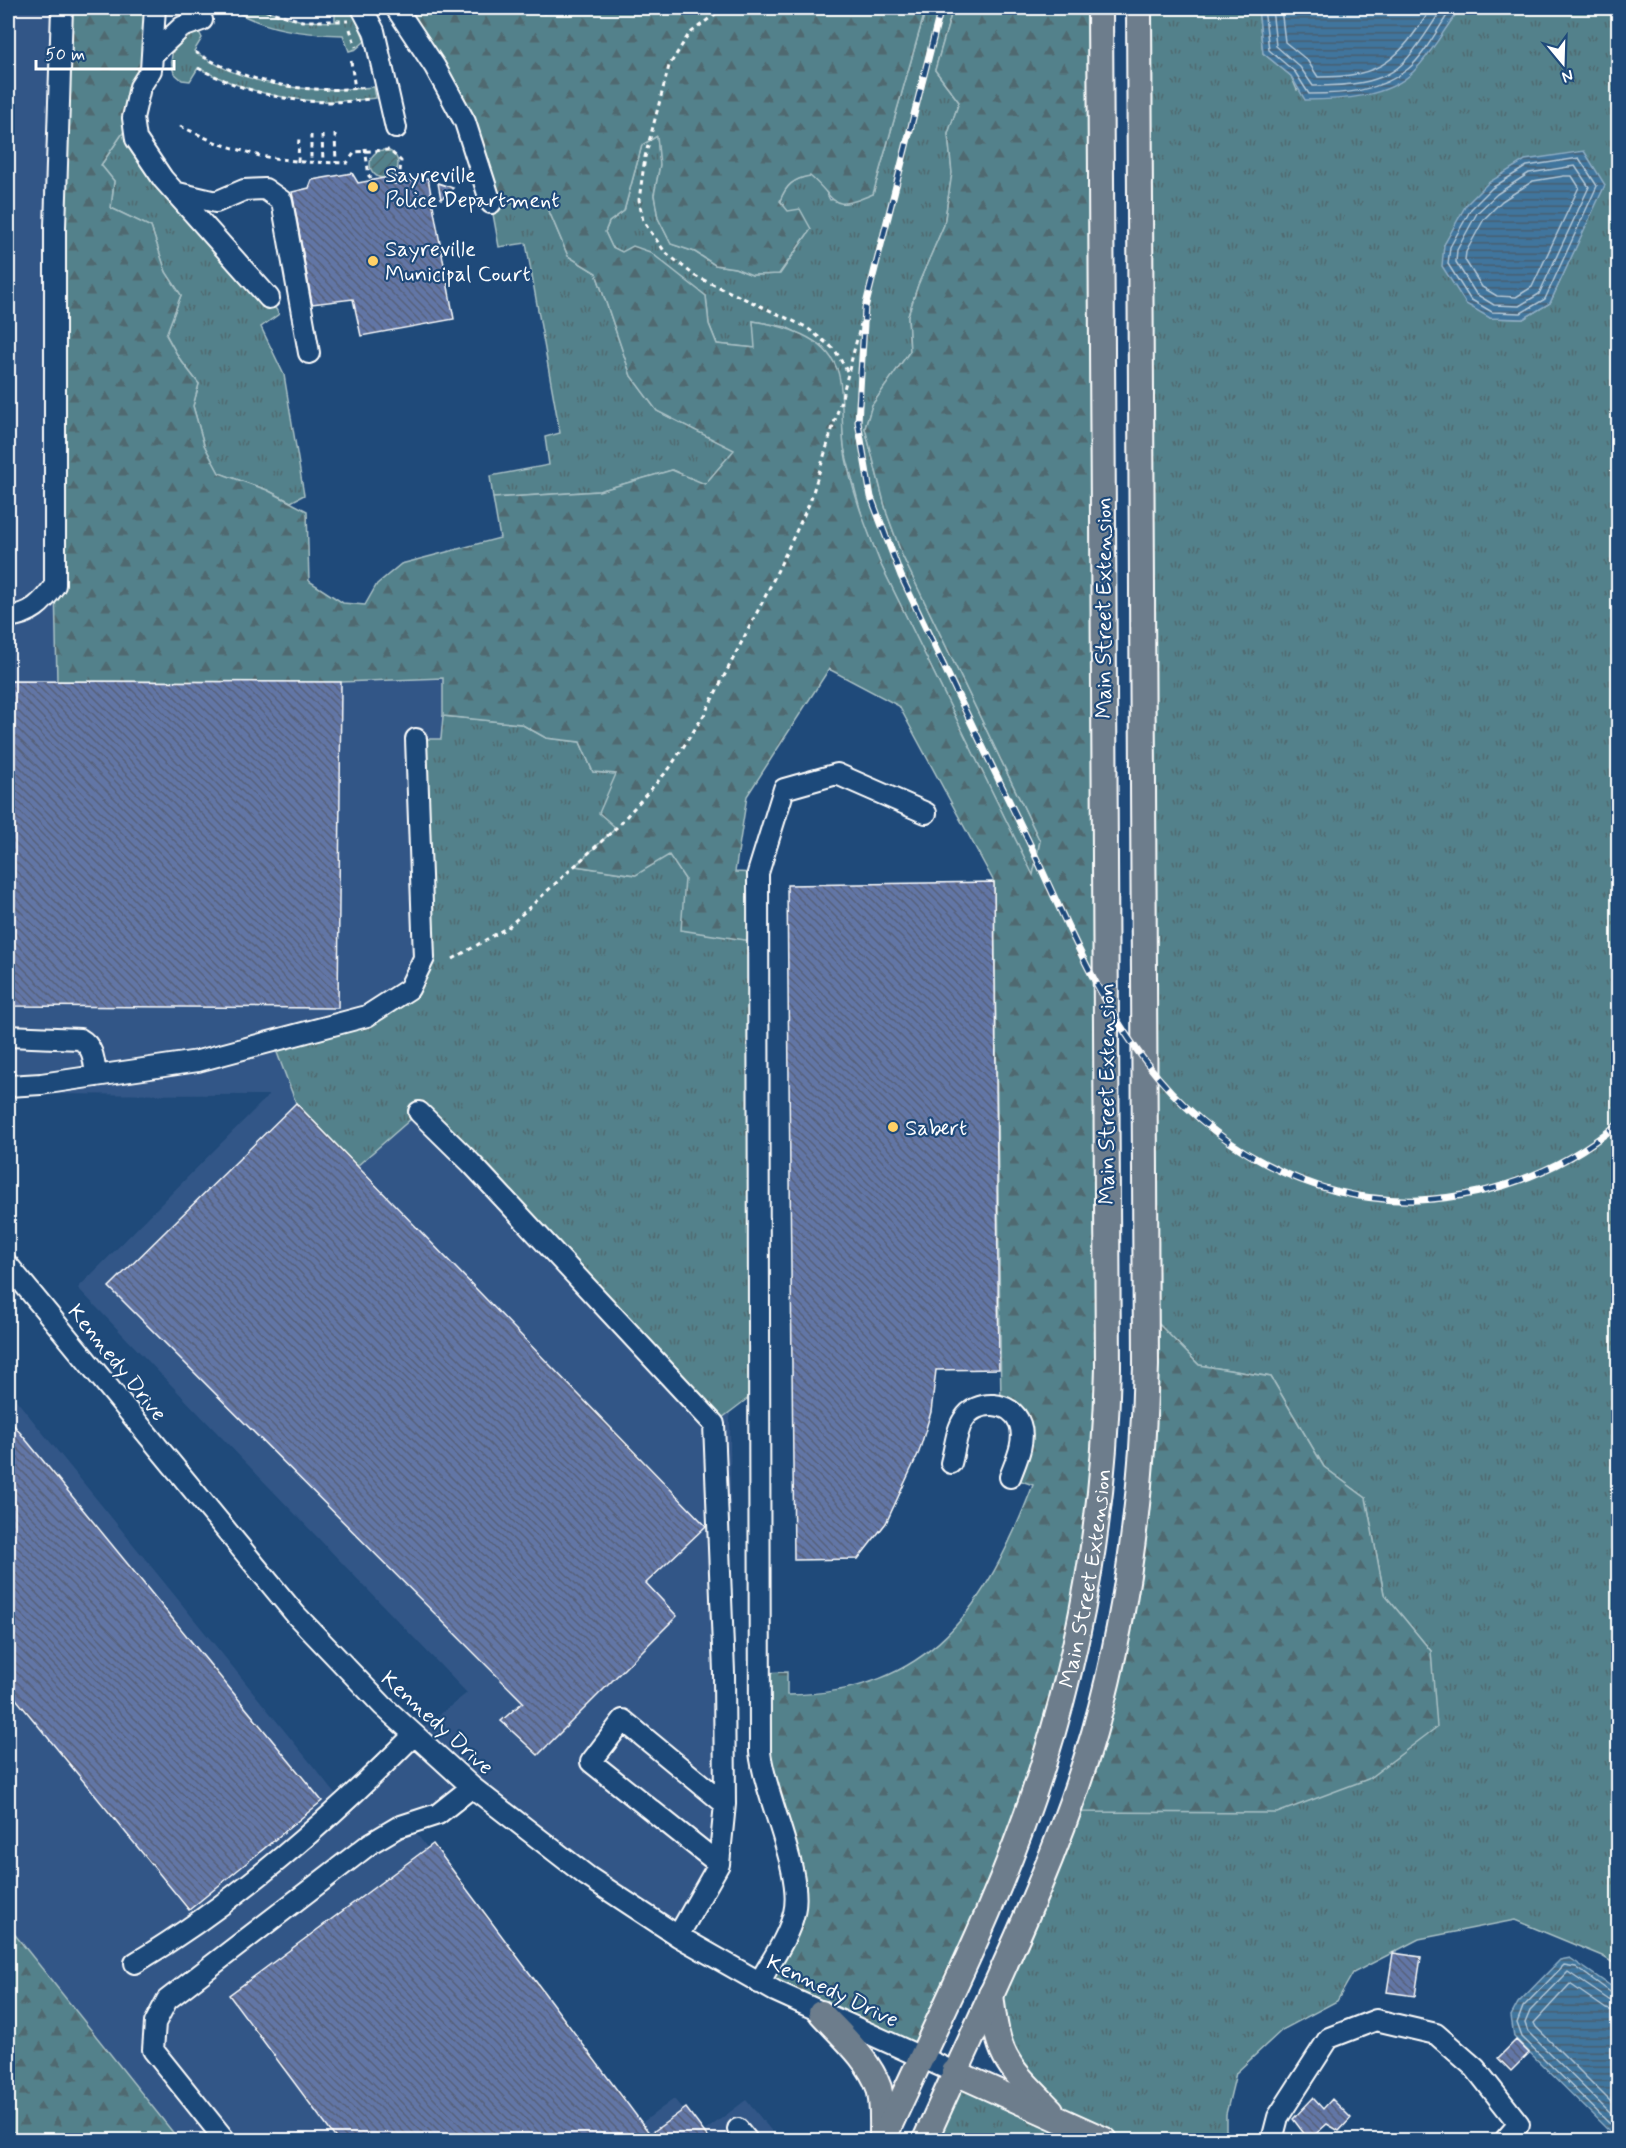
<svg xmlns="http://www.w3.org/2000/svg" width="1626" height="2148" viewBox="0 0 1626 2148" font-family="Mynerve,sans-serif">
<style>
.built{fill:#335787}
.grass{fill:url(#grass-tufts);stroke:#a9c0c5;stroke-width:1.5;fill-rule:evenodd}
.forest{fill:url(#forest-firs);stroke:#a9c0c5;stroke-width:1.5}
.garden{fill:url(#garden-furrows);stroke:#a9c0c5;stroke-width:1.5}
.water{fill:url(#water-rules);stroke:#8cacc4;stroke-width:1.5}
.lines{fill:none;stroke-linecap:round;stroke-linejoin:round}
.shore{stroke:#b3c8d8;stroke-width:1.5}
.building{fill:url(#building-back-hatch);stroke:#fff;stroke-width:1.5}
.minor-casing{stroke:#fff;stroke-width:24}
.major-casing{stroke:#fff;stroke-width:28}
.path{stroke:#fff;stroke-width:3;stroke-dasharray:4.5 4.5;stroke-linecap:butt}
.minor{stroke:#1f4a7a;stroke-width:20}
.major{stroke:#6d7d8c;stroke-width:24}
.rail-casing{stroke:#fff;stroke-width:7}
.rail{stroke:#1f4a7a;stroke-width:4.5;stroke-dasharray:14;stroke-linecap:butt}
.poi-dot{fill:#ffd166;stroke:#1f4a7a;stroke-width:2}
.labels{text-anchor:middle;stroke-width:4.5;stroke-linejoin:round;paint-order:stroke}
.poi-label{font-size:22px;fill:#fff;stroke:#1f4a7a;text-anchor:start}
.street-label{font-size:22px;fill:#fff;stroke:#1f4a7a}
</style>
<defs>
<pattern id="grass-tufts" width="24" height="20" patternUnits="userSpaceOnUse" patternTransform="scale(1.5)"><rect width="24" height="20" fill="#53818b"/><path d="M3 7l-1-3M5 7V3M7 7l1-3M15 17l-1-3M17 17v-4M19 17l1-3" fill="none" stroke="#50696f"/></pattern>
<pattern id="forest-firs" width="22" height="20" patternUnits="userSpaceOnUse" patternTransform="scale(1.5)"><rect width="22" height="20" fill="#53818b"/><path d="M5 1l3.5 6h-7zM16 11l3.5 6h-7z" fill="#50696f"/></pattern>
<pattern id="garden-furrows" width="10" height="10" patternUnits="userSpaceOnUse" patternTransform="scale(1.5)"><rect width="10" height="10" fill="#53818b"/><path d="M-1 1l2-2M0 10L10 0M9 11l2-2" fill="none" stroke="#50696f"/></pattern>
<pattern id="water-rules" width="6" height="5" patternUnits="userSpaceOnUse" patternTransform="scale(1.5)"><rect width="6" height="5" fill="#40759d"/><path d="M0 2.5h6" fill="none" stroke="#475e70"/></pattern>
<pattern id="building-back-hatch" width="6" height="6" patternUnits="userSpaceOnUse" patternTransform="scale(1.5)"><rect width="6" height="6" fill="#6276a6"/><path d="M-1 5l2 2M0 0l6 6M5-1l2 2" fill="none" stroke="#576179"/></pattern>
</defs>
<rect width="100%" height="100%" fill="#1f4a7a"/>
<filter id="ink" filterUnits="userSpaceOnUse"><feTurbulence type="fractalNoise" baseFrequency=".0167" numOctaves="2"/><feDisplacementMap in="SourceGraphic" scale="12" xChannelSelector="R" yChannelSelector="G"/><feConvolveMatrix kernelMatrix="1 2 1 2 8 2 1 2 1" color-interpolation-filters="sRGB"/></filter>
<g filter="url(#ink)">
<!-- built -->
<path class="built" d="M8 8H69L55 585 444 678 441 739 730 1409 732 1841 678 1936 472 1787 409 1824 639 2125 674 2099 702 2133 746 2100 779 2140H179L8 1926V1390L343 1803 414 1735 467 1693 78 1288 269 1095 8 1094Z"/>
<!-- grass -->
<path class="grass" d="M230 8H257L302 21 335 22V8H352L365 41 356 49 349 51 343 35C303 34 265 30 230 8Z
M926 8H953L935 70 959 102 948 134 952 173 944 225 918 285 908 316 910 351 872 405 865 428 887 514 902 555 1040 841 1033 876 881 565 863 520 844 448 837 369 822 346 786 327 753 321 756 348 717 344 709 324 706 296 612 247 605 232 609 222 624 211 642 145 657 136 660 165 654 195 658 218 671 244 695 252 715 265 735 268 752 275 780 274 811 229 787 211 780 200C786 185 794 179 810 175L824 188 830 200 873 194Z
M1139 8H1258L1263 53 1291 76 1297 90 1436 42 1460 8H1618V1966L1602 1956 1515 1920 1419 1939 1353 1973 1337 2001 1282 2030 1236 2073 1226 2114V2140H925L954 2072 1059 2118 1014 2071 991 1991 1066 1812 1431 1651 1384 1594 1366 1498 1324 1467 1271 1377 1199 1365 1145 1310ZM1604 185 1550 303 1523 319 1490 318 1444 245 1454 229Z
M199 32 202 38 194 51C247 88 311 94 374 87L376 98C312 107 255 97 198 68L190 81 182 80 174 73C166 53 178 35 199 32Z
M133 118 136 139 269 298 279 314 261 327 284 375 304 495 291 502 267 490 219 473 204 445 193 406 199 384 179 358 166 334 181 295 166 272 151 227 111 208 114 181 101 165Z
M491 203 546 204 568 256 596 273 631 376 657 411 735 450 705 485 672 470 599 491 493 498 490 476 549 465 545 437 560 433 526 243 499 247Z
M443 716 521 724 546 738 580 742 593 772 617 774 616 828 575 866 635 875 669 854 685 879 758 942 759 1390 714 1424 419 1112 357 1166 296 1103 273 1042 367 1016 409 989 424 959 416 739H441Z"/>
<!-- forest -->
<path class="forest" d="M62 8H155L133 118 101 165 114 181 111 208 151 227 166 272 181 295 166 335 179 358 199 384 193 406 204 445 219 473 267 490 307 511 309 581 343 603 365 605 377 584 401 564 500 538 493 498 599 491 672 470 705 484 734 450 657 411 631 376 596 273 568 256 546 204 491 203 480 165 396 8H477L485 12C502 3 527 5 544 14L564 10V8H926L873 194C829 213 839 201 810 176 793 179 786 185 780 201L788 211 800 209 811 229 779 274 752 275 735 268 715 265 695 252 671 244 658 218 654 195 660 165 657 136 642 145 624 211 609 222 605 232 612 247 622 252 633 246 650 252 706 296 709 324 717 344 755 348 753 321C783 326 825 336 837 369 844 386 841 426 844 447 850 487 866 527 881 565L1033 875 1040 841 902 555 887 514 865 428 872 405 910 351 908 316 918 285 944 225 952 173 948 134 959 102 935 70 953 8H1100L1108 1368 1063 1700 921 2057 759 1983 794 1913 770 1799 760 1673 787 1672V1695C931 1693 986 1608 1033 1485L1010 1477 1022 1440 1001 1406 994 882 899 706 829 669 747 796 735 872 758 873V942L681 930 685 879 669 855 636 875 575 866 616 828 599 813 616 774 593 772 580 742 546 738 521 724 443 716V678L341 682 57 681 55 585Z
M1145 1310 1199 1365 1271 1377 1324 1467 1366 1498 1384 1594 1431 1651 1437 1727 1368 1779 1277 1813 1066 1812 1118 1636Z
M8 1926 179 2140H24L8 2128Z"/>
<!-- garden -->
<path class="garden" d="M370 164a14 14 0 1 1 28 0a14 14 0 1 1-28 0Z"/>
<!-- water -->
<path class="water" d="M1258 8H1460C1445 28 1432 53 1414 71 1389 98 1339 100 1305 100L1291 76 1263 53Z
M1584 151 1605 185 1550 303 1523 319 1490 318 1466 304 1442 266 1444 245 1466 205 1488 183 1525 160Z
M1570 1958 1618 1991V2140L1514 2037 1511 2016 1518 2003 1560 1960Z"/>
<g class="lines">
<!-- shore -->
<path class="shore" d="M1264 8 1269 50 1295 72 1309 94C1343 94 1380 92 1408 69 1424 56 1440 25 1452 8
M1272 8 1276 46 1300 67 1313 86C1342 86 1384 85 1405 61 1420 45 1431 25 1443 8
M1281 8 1285 42 1307 60 1318 77C1385 77 1397 59 1432 8
M1579 158 1597 186 1545 299 1521 313 1492 312 1470 299 1448 264 1450 247 1471 209 1492 188 1527 166Z
M1575 166 1589 187 1539 294 1519 306 1494 305 1476 294 1456 262 1457 250 1477 213 1497 194 1529 173Z
M1564 176H1572L1579 187 1532 287 1516 297 1497 296 1482 287 1465 260 1466 252 1484 219 1502 201 1533 181Z
M1618 1995 1613 1994 1576 1967 1564 1965 1523 2007 1517 2023 1522 2037 1618 2132
M1618 2003 1609 2000 1568 1972 1530 2011 1525 2023 1528 2032 1618 2121
M1618 2012 1606 2009 1570 1984 1534 2023 1536 2027 1618 2109"/>
</g>
<!-- building -->
<path class="building" d="M352 173 358 183 389 177 394 184 428 178 454 319 361 336 353 299 312 304 292 192 309 188 312 180Z
M438 183 453 188 441 199Z
M8 681 341 682 338 1008 8 1006Z
M994 882 999 1369 936 1370 931 1412 919 1452 886 1523 858 1559 794 1560 787 885Z
M296 1103 706 1526 646 1583 677 1616 538 1755 501 1721 523 1702 109 1287Z
M8 1418 322 1801 189 1910 8 1689Z
M433 1844 650 2134 686 2108 710 2140H337L229 1995Z
M1393 1953 1421 1957 1415 1996 1387 1992Z
M1516 2040 1529 2053 1511 2071 1498 2058Z
M1313 2098 1323 2109 1332 2099 1351 2118 1339 2131 1327 2124 1309 2140 1293 2119Z
M1556 2132 1565 2140H1548Z"/>
<g class="lines">
<defs>
<path id="minor" d="M155 8 151 70 140 87 133 118 136 139 163 179 269 298
M362 8 374 31 396 128
M396 8 435 67 465 122 491 203
M153 54 182 27 202 20
M178 193 216 202 244 190 265 189 282 201 309 353
M8 617C31 614 42 604 55 585V227L62 8
M8 1036 80 1039C94 1047 94 1061 96 1076
M8 1086 41 1084 198 1061 367 1016 409 989 424 958 416 739
M419 1112 471 1163 714 1424 724 1672 725 1804 719 1864 678 1936
M8 1265 296 1615 383 1706 472 1787 587 1876 678 1936 775 1991 954 2072
M951 1463C955 1449 956 1430 964 1419 976 1399 1012 1400 1020 1424 1026 1441 1016 1461 1010 1477
M719 1864 591 1762 623 1720 725 1804
M135 1963C238 1901 329 1820 414 1735
M759 1983C771 1961 788 1938 794 1913 804 1873 765 1798 760 1752L758 873 784 789 837 774 926 813
M738 2129 747 2140
M225 2140 153 2050 155 2023 167 2000 371 1843 398 1827 438 1814 472 1787
M1272 2140 1278 2117 1329 2038 1376 2020 1436 2034 1475 2068 1519 2124 1505 2140"/>
<g id="major">
<path d="M991 1994C998 2059 1006 2064 1051 2110"/>
<path d="M821 2013C841 2035 869 2059 879 2088 883 2103 882 2120 882 2135"/>
<path d="M954 2072 1105 2140"/>
<path id="s1" d="M883 2140C939 2017 1003 1895 1043 1765 1084 1635 1105 1504 1108 1368L1100 8"/>
<path d="M925 2140C984 2007 1053 1874 1094 1733 1128 1613 1143 1489 1146 1365L1139 8"/>
</g>
</defs>
<!-- minor casing -->
<use href="#minor" class="minor-casing"/>
<!-- major casing -->
<use href="#major" class="major-casing"/>
<!-- path -->
<path class="path" d="M257 8 302 21H348
M723 8 689 34 669 66 645 157 639 200 643 221 665 252 695 276 806 327 835 350 847 371
M809 8H810
M350 29 356 47
M195 52C250 84 305 95 368 87
M351 61 355 89
M198 68C252 96 308 108 369 99
M180 126 217 143 260 156 302 162 347 163 355 152 389 150 401 161 400 172 393 180
M335 134 336 163
M311 135V162
M322 135 323 162
M365 148 369 176 373 180
M298 162 299 135
M453 959 508 927 616 828 669 769 704 715 767 593 810 502 842 397 865 308"/>
<!-- minor -->
<use href="#minor" class="minor"/>
<!-- major -->
<use href="#major" class="major"/>
<defs>
<path id="rail" d="M941 8 865 308 858 422 871 497 901 576C943 665 985 752 1028 840 1063 914 1095 995 1145 1061 1210 1146 1311 1204 1419 1200 1493 1196 1561 1171 1618 1124"/>
</defs>
<!-- rail casing -->
<use href="#rail" class="rail-casing"/>
<!-- rail -->
<use href="#rail" class="rail"/>
</g>
</g>
<!-- markers -->
<g class="poi-dot">
<circle cx="373" cy="187" r="6"/>
<circle cx="373" cy="261" r="6"/>
<circle cx="893" cy="1127" r="6"/>
</g>
<g class="labels">
<!-- poi labels -->
<g class="poi-label">
<text x="385" y="182">Sayreville<tspan x="385" dy="25">Police Department</tspan></text>
<text x="385" y="256">Sayreville<tspan x="385" dy="25">Municipal Court</tspan></text>
<text x="905" y="1135">Sabert</text>
</g>
<!-- street labels -->
<g class="street-label">
<text transform="translate(1103 608) rotate(-90)" y="8">Main Street Extension</text>
<text transform="translate(1106 1094) rotate(-90)" y="8">Main Street Extension</text>
<text transform="translate(118 1362) rotate(51)" y="8">Kennedy Drive</text>
<text dy="8" stroke="none"><textPath href="#s1" startOffset="600">Main Street Extension</textPath></text>
<text transform="translate(438 1722) rotate(42)" y="8">Kennedy Drive</text>
<text transform="translate(833 1990) rotate(25)" y="8">Kennedy Drive</text>
</g>
</g>
<!-- margin -->
<rect width="1626" height="2148" fill="none" stroke="#1f4a7a" stroke-width="30"/>
<rect x="15" y="15" width="1596" height="2118" fill="none" stroke="#fff" stroke-width="2" filter="url(#ink)"/>
<!-- north arrow -->
<g transform="translate(1563 63) rotate(161)" stroke="#1f4a7a" stroke-width="4.5" paint-order="stroke">
<path d="M0-4.5L10 22L0 15L-10 22Z" fill="#ffffff"/>
<text y="-9" font-size="16" font-weight="bold" text-anchor="middle" fill="#ffffff">N</text>
</g>
<!-- scale -->
<path d="M36 60v9h138v-9" fill="none" stroke="#ffffff" stroke-width="3"/>
<text x="45" y="60" font-size="18" fill="#ffffff" stroke="#1f4a7a" stroke-width="4.5" paint-order="stroke">50 m</text>
</svg>
